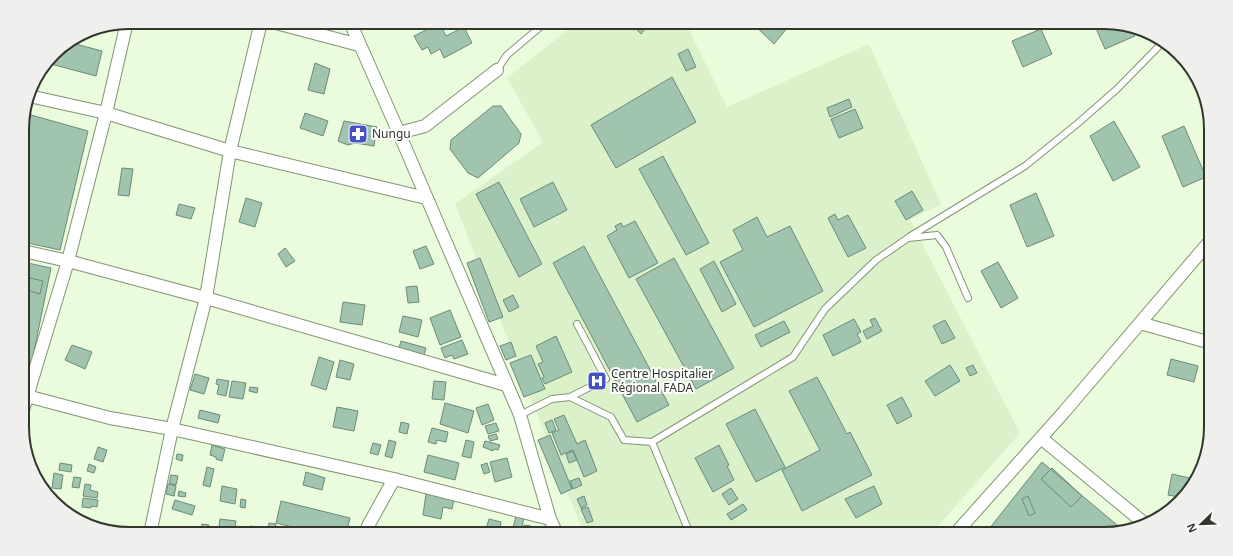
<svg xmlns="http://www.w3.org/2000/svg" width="1233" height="556" viewBox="0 0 1233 556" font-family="'Noto Sans',sans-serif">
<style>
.built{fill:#dbf1c9}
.building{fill:#a1c4af;stroke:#6a8b78}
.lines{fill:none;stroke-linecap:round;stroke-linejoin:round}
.lane-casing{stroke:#839375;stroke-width:8}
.street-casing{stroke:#839375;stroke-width:14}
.lane{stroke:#fff;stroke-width:6}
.street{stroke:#fff;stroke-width:12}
.labels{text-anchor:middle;stroke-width:4;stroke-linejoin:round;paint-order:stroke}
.poi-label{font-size:12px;fill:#31372b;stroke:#fff;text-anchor:start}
.rim{fill:none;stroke:#31372b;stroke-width:2}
</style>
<rect width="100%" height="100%" fill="#eafcdb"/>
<!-- built -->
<path class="built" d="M578 22H685L727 107 869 44 941 204 910 220 1020 433 931 534H584L455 204 543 142 507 78Z"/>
<!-- building -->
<path class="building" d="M428 22H439L446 36 464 27 472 43 444 58 440 49 431 54 428 47 422 50 414 36 430 28Z
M483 22H496L497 25 486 29Z
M630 22H649L650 23 641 34Z
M751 22H792L774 44Z
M1104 22 1131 27 1135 36 1105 49 1095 26Z
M1041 29 1052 54 1023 67 1012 41Z
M86 31 84 41 74 39Z
M68 42 102 51 96 76 47 63 58 49Z
M688 49 696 67 686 71 678 54Z
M315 63 330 69 324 94 308 90Z
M672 77 696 122 616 168 591 125Z
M849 99 852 107 830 117 827 108Z
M493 106H501L521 134 519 143 478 178 468 173 450 149 451 140Z
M855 109 863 128 839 138 831 119Z
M24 113 88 131 60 250 23 242 22 121Z
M305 113 328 121 323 136 300 128Z
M344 121 377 127 374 146 355 143 348 145 338 141Z
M1114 121 1140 167 1113 181 1090 136Z
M1184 126 1206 177 1183 187 1162 136Z
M663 156 709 243 686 255 639 169Z
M122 168 133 169 129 196 118 195Z
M499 182 542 264 519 277 476 194Z
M553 182 567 210 534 227 520 199Z
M912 191 923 210 906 220 895 201Z
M1036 193 1054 236 1027 247 1010 205Z
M246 198 262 203 255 227 239 222Z
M179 204 195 208 191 219 176 215Z
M835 214 838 220 848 215 866 248 848 257 828 218Z
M757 217 767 237 790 226 823 291 754 327 720 262 743 250 733 230Z
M635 221 658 263 629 278 607 236 617 230 615 226 621 223 623 227Z
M426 246 434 264 420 269 413 251Z
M584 246 669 405 637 422 553 263Z
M285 248 295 261 286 267 278 254Z
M480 258 503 317 489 322 467 263Z
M674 258 734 368 696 389 636 279Z
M714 261 736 304 722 312 700 269Z
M23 262 51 268 29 376 23 375Z
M998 262 1018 298 1001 308 981 271Z
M30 278 43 281 40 294 27 290Z
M417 286 419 302 408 303 406 287Z
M513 295 519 307 509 312 503 300Z
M343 302 365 305 362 325 340 322Z
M450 310 461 337 440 345 430 318Z
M403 316 422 320 418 337 399 332Z
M875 318 882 331 867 339 863 331 873 326 870 320Z
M854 319 861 332 857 334 861 342 833 356 823 335Z
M945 320 955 338 942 344 933 326Z
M784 321 790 332 761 347 755 335Z
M556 336 572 372 545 384 542 378 544 377 538 364 543 362 536 346Z
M462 340 468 354 454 359 452 355 445 358 441 348Z
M401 341 426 348 424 355 399 348Z
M511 342 516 356 506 360 500 346Z
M72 345 92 352 85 369 65 360Z
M531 355 545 389 524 397 510 363Z
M319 357 334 362 326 390 311 385Z
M1171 359 1198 366 1194 382 1167 375Z
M340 360 354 364 350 380 336 377Z
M950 365 960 381 935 396 925 381Z
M973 365 977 373 970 376 966 368Z
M195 374 209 378 204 394 190 390Z
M817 377 847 434 850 432 872 475 802 511 782 470 820 450 789 391Z
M217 379 229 381 226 396 217 394 219 385 216 384Z
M232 381 246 383 243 399 229 397Z
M434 381 446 382 444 400 432 399Z
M250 387 258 388 257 393 249 391Z
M902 397 912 416 897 424 887 405Z
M445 403 474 411 468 433 440 424Z
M488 404 494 420 482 425 476 408Z
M337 407 358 411 354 431 333 427Z
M755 409 785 467 756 482 726 424Z
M200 410 220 415 218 423 198 418Z
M564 415 577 444 585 440 597 471 584 477 573 450 561 455 552 433 559 430 554 419Z
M552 420 556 430 549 433 545 423Z
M401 422 409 424 407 434 399 432Z
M496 423 499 431 488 434 485 426Z
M432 428 448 432 446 442 437 440 436 444 428 442Z
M496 434 498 439 490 441 488 436Z
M550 435 572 489 561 494 538 440Z
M389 440 396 442 392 458 385 456Z
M466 440 474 442 471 458 462 456Z
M485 441 500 445 498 450 494 449 493 451 483 447Z
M373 443 381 445 378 455 370 453Z
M212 445 225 449 222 461 216 459V457L210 455Z
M719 445 729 465 727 466 734 480 713 492 695 458Z
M98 447 107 450 103 462 94 459Z
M573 451 577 460 569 463 566 454Z
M177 454 183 455 182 461 176 459Z
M428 455 459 463 455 480 424 472Z
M507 458 512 477 495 482 490 462Z
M1042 462 1123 530 1111 534H985Z
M60 463 72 465 71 472 59 470Z
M487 463 490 472 484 474 481 465Z
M89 464 96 467 94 473 87 471Z
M207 467 214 469 210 487 203 485Z
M1052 468 1082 496 1071 507 1041 479Z
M306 472 325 478 322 490 303 485Z
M54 473 63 475 61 489 52 488Z
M1172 474 1194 479 1179 497 1168 495Z
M171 475 178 476 176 485 169 483Z
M74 477 81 478 79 488 72 487Z
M579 478 582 485 573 489 570 481Z
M85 484 91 485 90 490 98 492 97 498 83 496Z
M168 484 176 486 174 496 166 494Z
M222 486 237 489 235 504 220 501Z
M874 486 882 504 856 518 845 499Z
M731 488 738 499 729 505 722 494Z
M179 491 186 493 185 497 178 496Z
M426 494 454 499 452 509 443 507 441 519 423 515Z
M584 496 587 505 581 508 577 499Z
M1028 496 1035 513 1029 516 1022 499Z
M83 498 98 500 97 507 91 506V508L82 507Z
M241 499 246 500 245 508 240 507Z
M175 500 195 506 192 515 172 509Z
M281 501 350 518 346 534H322L276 523Z
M743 504 747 510 731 520 727 514Z
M588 507 593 521 587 523 581 509Z
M77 516 89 519 87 525 77 517Z
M516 516 524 518 521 530 513 528Z
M220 519 236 521 234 534H218Z
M489 519 501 522 500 529 493 527 492 530 486 529Z
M92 522 115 528 114 531 91 527Z
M269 523 276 524 274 534H267Z
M202 524 209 525 207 534H200Z
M524 525 531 526 529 534H522Z
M250 526 264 528 263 534H249Z
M665 528 668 534H656L655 533Z
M293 531 304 534H292Z"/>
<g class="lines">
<defs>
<path id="lane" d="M497 70 507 55 546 22
M909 237 1025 166 1077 124 1117 89 1162 43
M570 397 606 379 577 324
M520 415 552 399 570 397 611 417 624 440 652 442 690 534
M652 442 793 357 825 309 876 260 908 238 937 235 946 247 968 298"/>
<path id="street" d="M272 22 359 45
M350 22 399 133 520 415 550 519 557 534
M29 96 106 113 230 151 426 198
M399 133 425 126 497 70
M23 251 68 261 206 298 506 385
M1140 323 1211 343
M23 395 110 418 172 429 394 479 550 519
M23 410 68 261 106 113 127 22
M1041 438 1144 523
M150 534 172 429 206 298 230 151 261 22
M366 534 368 526 394 479
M955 534 1064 412 1210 241"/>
</defs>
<!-- lane casing -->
<use href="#lane" class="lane-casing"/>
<!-- street casing -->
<use href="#street" class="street-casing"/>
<!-- lane -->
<use href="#lane" class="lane"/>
<!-- street -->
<use href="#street" class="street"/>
</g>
<!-- icons -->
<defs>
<symbol id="pharmacy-square" viewBox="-11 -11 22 22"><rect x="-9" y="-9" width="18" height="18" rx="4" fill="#4552c6" stroke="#fff"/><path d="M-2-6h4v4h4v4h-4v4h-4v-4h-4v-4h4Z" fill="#fff"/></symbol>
<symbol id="hospital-square" viewBox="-11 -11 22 22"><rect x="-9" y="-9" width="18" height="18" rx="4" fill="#4552c6" stroke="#fff"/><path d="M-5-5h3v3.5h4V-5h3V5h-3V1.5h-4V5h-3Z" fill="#fff"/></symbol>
</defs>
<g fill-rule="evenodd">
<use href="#pharmacy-square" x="347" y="123" width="22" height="22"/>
<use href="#hospital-square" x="586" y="370" width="22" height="22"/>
</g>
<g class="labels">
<!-- poi labels -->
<g class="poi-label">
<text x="372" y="138">Nungu</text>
<text x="611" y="378">Centre Hospitalier<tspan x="611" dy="14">Régional FADA</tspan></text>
</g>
</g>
<!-- crop -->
<path d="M0 0H1233V556H0ZM129 29H1104A100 100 0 0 1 1204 129V427A100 100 0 0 1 1104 527H129A100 100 0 0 1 29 427V129A100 100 0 0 1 129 29Z" fill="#efefee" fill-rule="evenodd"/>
<path class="rim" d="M129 29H1104A100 100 0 0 1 1204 129V427A100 100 0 0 1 1104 527H129A100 100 0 0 1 29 427V129A100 100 0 0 1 129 29Z"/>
<!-- north arrow -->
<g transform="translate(1201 524) rotate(247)" stroke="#ffffff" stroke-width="3" paint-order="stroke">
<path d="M0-3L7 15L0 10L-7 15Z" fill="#31372b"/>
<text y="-6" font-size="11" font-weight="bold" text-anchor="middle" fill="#31372b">N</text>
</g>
</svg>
